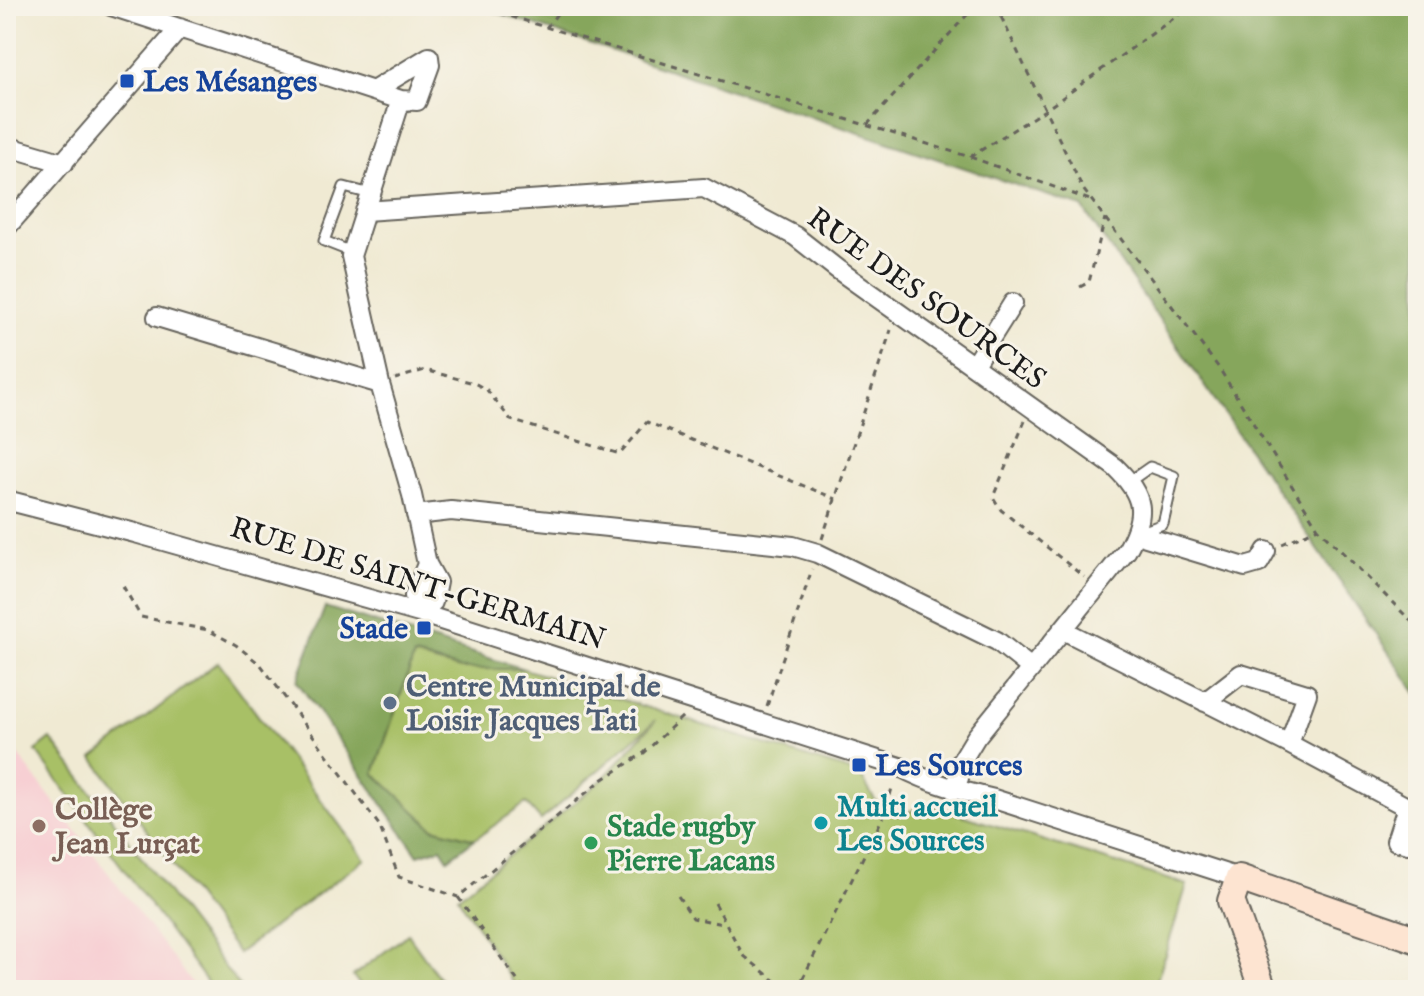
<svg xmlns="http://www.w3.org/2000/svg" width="1424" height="996" viewBox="0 0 1424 996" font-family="'IM FELL English',serif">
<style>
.built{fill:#f7cfd3}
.green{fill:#a8c066;stroke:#626e41;stroke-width:2}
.forest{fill:#86a65b;stroke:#51613c;stroke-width:2}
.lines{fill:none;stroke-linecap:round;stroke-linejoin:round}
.lane-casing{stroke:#66645c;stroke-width:13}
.street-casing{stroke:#66645c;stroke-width:22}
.secondary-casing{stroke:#66645c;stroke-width:30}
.path{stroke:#66645c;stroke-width:3;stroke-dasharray:6 6;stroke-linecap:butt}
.lane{stroke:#fff;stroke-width:9}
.street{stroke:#fff;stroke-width:18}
.secondary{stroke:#fde4d1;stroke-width:26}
.transit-dot{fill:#1a4fb4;stroke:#f7f3e8;stroke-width:3}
.service-dot{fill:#5c6f8a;stroke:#f7f3e8;stroke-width:3}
.culture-dot{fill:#0f9aa8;stroke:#f7f3e8;stroke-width:3}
.education-dot{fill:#8d6e63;stroke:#f7f3e8;stroke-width:3}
.leisure-dot{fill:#2e9e5b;stroke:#f7f3e8;stroke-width:3}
.labels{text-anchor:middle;stroke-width:6;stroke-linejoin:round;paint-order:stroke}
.transit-label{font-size:30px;font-weight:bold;fill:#164399;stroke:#f7f3e8;text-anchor:start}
.street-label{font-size:30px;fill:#1c1c1c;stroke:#f7f3e8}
.service-label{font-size:30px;font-weight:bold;fill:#4e5e75;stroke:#f7f3e8;text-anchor:start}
.culture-label{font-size:30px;font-weight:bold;fill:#0d838f;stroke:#f7f3e8;text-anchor:start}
.education-label{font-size:30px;font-weight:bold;fill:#785e54;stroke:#f7f3e8;text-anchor:start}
.leisure-label{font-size:30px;font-weight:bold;fill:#27864d;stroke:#f7f3e8;text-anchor:start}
</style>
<rect width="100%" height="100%" fill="#f7f3e8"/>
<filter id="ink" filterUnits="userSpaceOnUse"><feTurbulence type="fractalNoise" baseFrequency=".0125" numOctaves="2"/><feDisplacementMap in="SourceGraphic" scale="16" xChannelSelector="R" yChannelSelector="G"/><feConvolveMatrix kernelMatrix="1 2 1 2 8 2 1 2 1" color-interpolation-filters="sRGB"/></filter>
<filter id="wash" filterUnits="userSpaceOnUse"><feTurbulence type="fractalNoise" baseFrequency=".006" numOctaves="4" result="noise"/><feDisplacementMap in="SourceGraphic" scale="32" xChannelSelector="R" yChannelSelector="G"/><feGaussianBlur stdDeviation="1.8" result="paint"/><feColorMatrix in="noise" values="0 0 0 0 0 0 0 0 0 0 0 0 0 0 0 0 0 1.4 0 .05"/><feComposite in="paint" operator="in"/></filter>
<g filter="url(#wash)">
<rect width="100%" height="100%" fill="#f0ead3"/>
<!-- built -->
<path class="built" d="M6 739 138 912 197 990H6Z"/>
<!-- green -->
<path class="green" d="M414 656 461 669H524L860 774 880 809 902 815 926 804 1187 885 1154 990H518L458 897 602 780 656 720 541 820 526 803 475 839 433 828 374 774Z
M218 662 365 859 238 953 93 758Z
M51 739 242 990H213L36 751Z
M408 934 448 990H364L353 976Z"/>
<!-- forest -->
<path class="forest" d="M477 6H1418V695L1082 207Z
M325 607 524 669H461L414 656 374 773 433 828 475 839 448 859 441 848 418 855 297 681Z"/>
</g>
<g filter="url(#ink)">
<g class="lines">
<defs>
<path id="lane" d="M352 252 324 241 344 187 371 194
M1130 481 1150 467 1174 476 1163 524 1139 533"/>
<path id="street" d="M111 6 401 100 351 256 380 384 412 495 427 564 437 582 433 602 419 613 414 596 427 564
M373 91 429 57 430 65 417 101 401 100
M6 146 64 163
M365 211 704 188 795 236 837 269 1115 467C1145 496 1147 514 1127 550L976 737 956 770 959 778 954 790
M6 228 180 28
M157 317 380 384
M974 365 1013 303
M6 500 135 533 419 613 900 767C930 783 961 791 994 799L1239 878
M416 515 451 511 793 546 817 553 997 641 1031 668
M1136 534 1245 567 1259 563 1266 551
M1063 630 1289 744 1418 813
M1205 702 1241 674 1307 694 1289 744
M1407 807 1396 841 1408 844 1418 834"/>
<path id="secondary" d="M1263 990 1231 901 1239 878 1418 940"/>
</defs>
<!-- lane casing -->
<use href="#lane" class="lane-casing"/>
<!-- street casing -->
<use href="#street" class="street-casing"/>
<!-- secondary casing -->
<use href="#secondary" class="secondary-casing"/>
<!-- path -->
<path class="path" d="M477 6 970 157 1093 201
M996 6 1083 189 1219 368 1318 528 1418 628
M546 28 563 6
M867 125 975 6
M970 157 1045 110 1191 6
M1080 287 1089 282 1105 218
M395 379 425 370 474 383 487 390 511 420 620 454 647 422 836 499
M1025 421 993 497 1001 510 1084 577
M822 539 891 330
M1282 544 1318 528
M123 586 141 617 208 630 236 645 261 665 379 825 399 877 458 897
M767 706 812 569
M678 896 693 918 723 924
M715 903 743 955 786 990
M524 990 458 897 602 780 644 753 683 716
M797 990 886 811 893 784"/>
<!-- lane -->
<use href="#lane" class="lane"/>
<!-- street -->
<use href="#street" class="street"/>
<!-- secondary -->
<use href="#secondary" class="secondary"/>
</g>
</g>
<!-- markers -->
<g class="transit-dot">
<rect x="119" y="73" width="16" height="16" rx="4"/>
<rect x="416" y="620" width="16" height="16" rx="4"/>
<rect x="851" y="757" width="16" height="16" rx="4"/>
</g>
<circle class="service-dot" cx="390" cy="703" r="8"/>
<circle class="culture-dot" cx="821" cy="823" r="8"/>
<circle class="education-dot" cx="39" cy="826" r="8"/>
<circle class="leisure-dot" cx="591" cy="843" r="8"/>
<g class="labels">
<!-- transit labels -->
<g class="transit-label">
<text x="143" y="91">Les Mésanges</text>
<text x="408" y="638" text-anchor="end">Stade</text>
<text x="875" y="775">Les Sources</text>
</g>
<!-- street labels -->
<g class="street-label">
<text transform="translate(927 298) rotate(36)" y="10">RUE DES SOURCES</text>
<text transform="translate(418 583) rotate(17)" y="10">RUE DE SAINT-GERMAIN</text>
</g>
<!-- service labels -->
<g class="service-label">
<text x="406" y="696">Centre Municipal de<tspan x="406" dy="34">Loisir Jacques Tati</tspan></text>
</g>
<!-- culture labels -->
<g class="culture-label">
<text x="837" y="816">Multi accueil<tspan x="837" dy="34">Les Sources</tspan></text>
</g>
<!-- education labels -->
<g class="education-label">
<text x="55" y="819">Collège<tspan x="55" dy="34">Jean Lurçat</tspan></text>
</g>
<!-- leisure labels -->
<g class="leisure-label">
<text x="607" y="836">Stade rugby<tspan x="607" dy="34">Pierre Lacans</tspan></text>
</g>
</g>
<!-- margin -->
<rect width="1424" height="996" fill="none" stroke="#f7f3e8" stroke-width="32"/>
</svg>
